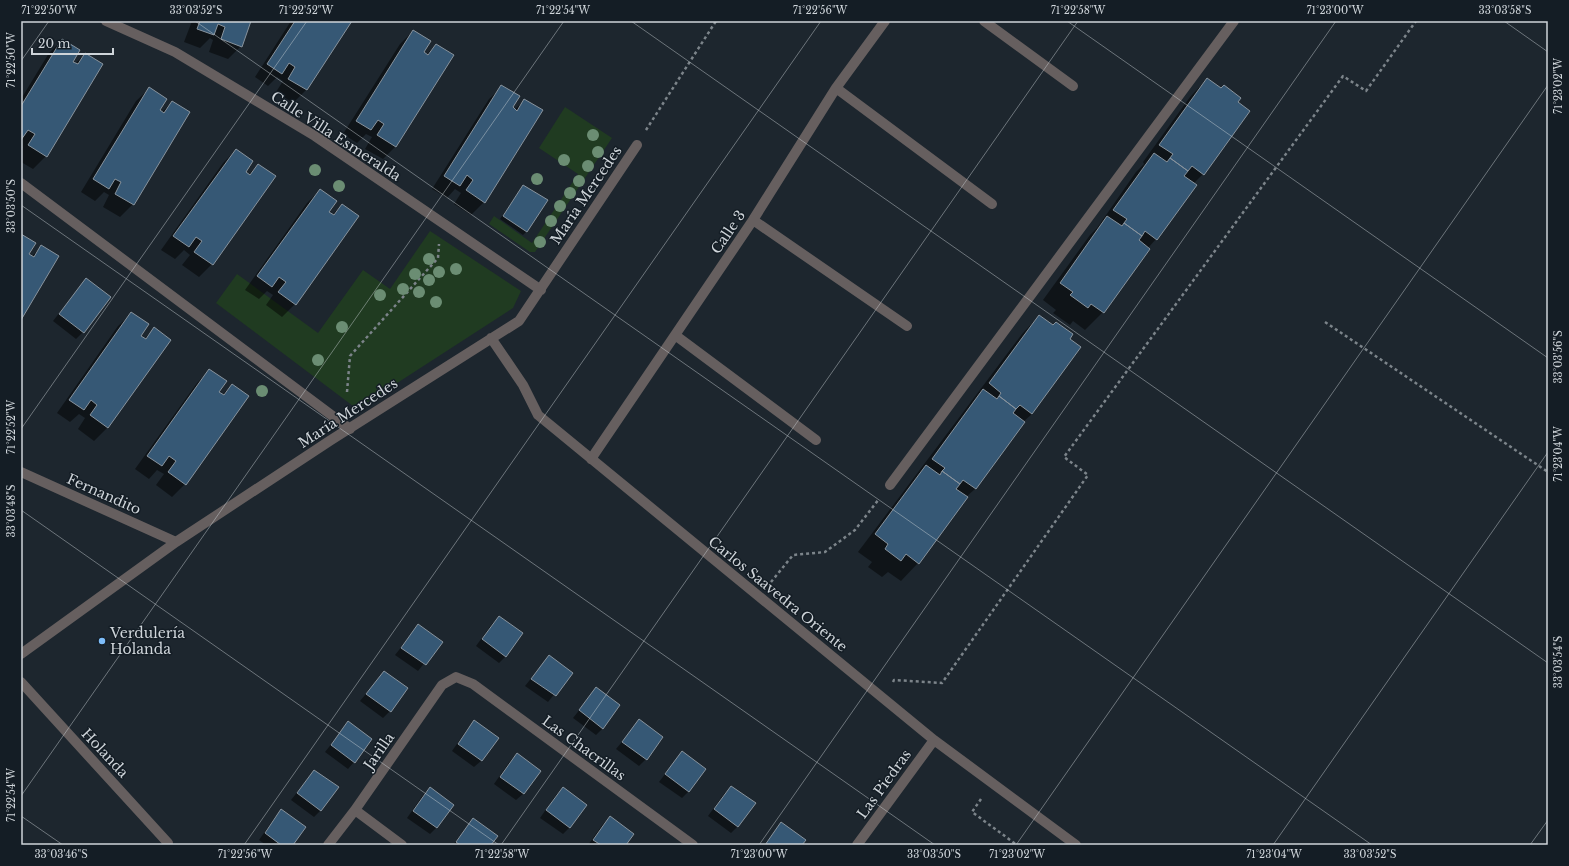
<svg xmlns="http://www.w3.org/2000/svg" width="1569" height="866" viewBox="0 0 1569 866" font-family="'Libre Baskerville',serif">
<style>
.green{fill:#203b21}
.shadow{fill:#0007}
.building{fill:#365875;stroke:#88939d}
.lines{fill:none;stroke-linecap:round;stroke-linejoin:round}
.path{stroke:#7c848a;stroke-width:2.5;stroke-dasharray:3 3;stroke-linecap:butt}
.lane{stroke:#665f5f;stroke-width:10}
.street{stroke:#665f5f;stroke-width:10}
.tree{fill:#6b8d73}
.ticks{fill:none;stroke:#ced4d9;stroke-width:1;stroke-opacity:0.45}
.poi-dot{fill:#7ebdf9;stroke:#141d25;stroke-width:1.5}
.labels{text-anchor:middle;stroke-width:3;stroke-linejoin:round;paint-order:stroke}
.street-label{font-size:14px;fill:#ced4d9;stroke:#141d25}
.poi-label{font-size:14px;fill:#ced4d9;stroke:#141d25;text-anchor:start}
.neatline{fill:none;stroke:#ced4d9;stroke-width:1.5}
.ticks-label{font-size:10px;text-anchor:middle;fill:#ced4d9}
</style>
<rect width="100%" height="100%" fill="#1d262e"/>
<!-- green -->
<path class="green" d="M565 107 612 138 535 252H530L489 224 494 216 532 243 578 174 539 148Z
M430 231 521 291 513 308 357 409 216 303 237 274 318 333 363 270 390 289Z"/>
<!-- shadow -->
<path class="shadow" d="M192 21H250L241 46 228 59 209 52 213 40 210 38 200 48 184 42Z
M291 21H351L306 90 293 103 276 92 283 81 277 77 268 86 255 77Z
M413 31 422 53 426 55 436 45 396 146 383 159 365 149 372 137 366 134 357 143 343 134 400 44Z
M62 40 72 62 75 64 85 54 46 156 33 169 21 162V150L23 147 21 146V99L49 53Z
M1207 79 1249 111 1203 174 1193 184 1156 239 1148 248 1103 312 1085 330 1073 321 1070 325 1053 313 1056 310 1043 300 1090 235 1097 228 1136 172 1144 164 1143 162 1190 97Z
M502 87 511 108 514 110 525 100 484 202 471 215 454 204 461 193 455 189 447 198 432 189 489 99Z
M149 89 159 110 162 112 172 102 189 113 133 204 120 217 103 207 109 195 104 192 95 201 81 192 136 101Z
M236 150 244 172 248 175 258 165 212 264 199 277 182 265 190 255 184 250 175 259 161 250 223 163Z
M523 186 527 231 523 235 500 219Z
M320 190 328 212 332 215 342 205 295 304 282 317 266 305 273 295 267 291 259 299 245 290 307 203Z
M21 235 28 254 31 257 41 247 21 318Z
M86 279 83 332 76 339 53 321Z
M131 314 140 336 144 339 154 329 169 340 107 428 94 441 78 429 85 418 79 414 70 422 57 413 118 326Z
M1039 316 1052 326 1032 414 1023 422 975 489 966 497 918 563 901 581 888 572 882 577 868 567 872 562 858 552 1022 334Z
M210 370 218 392 222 395 232 385 185 484 172 497 156 485 164 474 157 470 149 479 135 469 197 383Z
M499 617 506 656 499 663 476 646 492 624Z
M418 626 441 642 418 671 395 655Z
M549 656 571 673 548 702 525 686Z
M384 672 390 711 383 718 360 701Z
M596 689 603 728 596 735 573 718Z
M640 720 662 737 646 759 639 766 616 749Z
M475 722 497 738 481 761 474 767 452 751 468 728Z
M348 723 354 762 348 769 325 752Z
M682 752 689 791 682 798 659 782Z
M517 754 539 771 523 794 516 800 494 784 510 761Z
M314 771 321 810 314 817 291 800Z
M731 787 738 826 731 833 708 816 724 794Z
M430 788 453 805 436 828 430 834 407 818 423 795Z
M563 788 570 827 563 834 540 818 556 795Z
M281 811 291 845H266L259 840 275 817Z
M610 818 625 845H588L603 824Z
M473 820 490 845H453L467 826Z
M782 823 801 845H764Z"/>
<!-- building -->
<path class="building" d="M200 21H251L242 47 221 39 225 27 218 24 214 35 197 29Z
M295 21H352L307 90 288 79 295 67 289 63 282 74 267 64Z
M413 30 431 41 424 52 428 55 436 44 454 55 396 147 377 135 384 124 378 120 371 130 356 121Z
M62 39 80 50 73 62 78 64 85 53 103 64 47 157 28 145 35 134 28 130 21 140V106Z
M1207 78 1221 88 1224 85 1241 98 1238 102 1250 111 1204 175 1192 166 1188 171 1170 158 1173 154 1159 145Z
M501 85 520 96 513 107 517 111 524 99 543 110 485 203 466 190 473 180 467 175 460 186 444 176Z
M149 87 167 99 160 110 164 113 172 101 190 112 134 205 115 194 121 182 115 179 109 189 93 179Z
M236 149 253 161 246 172 250 175 258 164 276 176 213 265 194 252 202 241 196 237 189 247 173 236Z
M1154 153 1167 162 1170 158 1188 171 1184 176 1197 185 1157 240 1145 231 1142 236 1124 223 1127 219 1113 210Z
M523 185 548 200 527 232 503 216Z
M320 189 337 201 329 212 334 215 342 204 359 216 296 305 278 292 286 282 279 277 272 287 257 276Z
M1107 216 1122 226 1124 223 1142 236 1139 240 1150 249 1104 313 1091 304 1088 308 1070 295 1073 292 1060 283Z
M21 234 36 243 29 254 34 257 41 245 59 256 21 320Z
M86 278 111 297 84 333 59 314Z
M131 312 149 324 141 336 146 339 154 327 171 340 108 428 90 415 97 405 91 400 84 410 69 400Z
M1039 315 1053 325 1056 322 1073 334 1070 339 1081 347 1032 414 1020 405 1016 409 999 396 1001 393 989 383Z
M209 369 227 381 219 392 224 395 232 384 249 396 186 485 168 472 176 461 169 456 162 466 147 456Z
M983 389 997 399 999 396 1016 409 1013 413 1025 422 976 489 963 480 960 484 942 471 945 468 932 459Z
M926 465 940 475 942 471 960 484 956 489 968 497 919 564 906 554 901 561 885 549 888 544 875 534Z
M499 616 523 633 506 657 482 639Z
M418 624 443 642 426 665 401 648Z
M549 655 573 673 556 696 531 679Z
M384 671 408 688 391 712 366 694Z
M596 687 620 705 603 729 579 710Z
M639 719 663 737 647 760 622 742Z
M474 720 499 738 482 761 458 744Z
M348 721 372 739 355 763 331 745Z
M682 751 706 769 689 792 665 774Z
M517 753 541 771 524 794 500 777Z
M314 770 339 787 321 811 297 793Z
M731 786 756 803 738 827 714 809Z
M430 787 454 805 437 828 413 811Z
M563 787 587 805 570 828 546 810Z
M281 809 306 827 293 845H281L265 833Z
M610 816 634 834 626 845H601L593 840Z
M473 818 498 836 491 845H460L456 842Z
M781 822 806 840 802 845H765Z"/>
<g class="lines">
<!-- path -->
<path class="path" d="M646 130 716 21
M1325 322 1548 472
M347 392 350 356 438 258 439 244
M771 582 793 555 825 552 855 530 879 499
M893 682 894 680 942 683 1088 475 1064 457 1343 76 1366 91 1416 21
M981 799 972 812 1017 845"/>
<!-- lane -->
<path class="lane" d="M890 485 1234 21"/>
<!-- street -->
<path class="street" d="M106 21 175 52 315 136 541 290
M984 21 1073 86
M836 88 992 204
M21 183 350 429
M753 220 907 326
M675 335 816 440
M491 338 523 385 538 415 934 740 1076 845
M591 459 753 220 836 88 885 21
M21 472 176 542
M21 654 176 542 331 440 519 321 637 145
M21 682 168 843
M355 810 402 845
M328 845 355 810 442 685 456 677 473 684 693 845
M857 845 934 740"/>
</g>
<!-- trees -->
<g class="tree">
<circle cx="593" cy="135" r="6"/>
<circle cx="598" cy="152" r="6"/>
<circle cx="564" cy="160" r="6"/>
<circle cx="588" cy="166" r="6"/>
<circle cx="315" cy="170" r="6"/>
<circle cx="537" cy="179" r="6"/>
<circle cx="579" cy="181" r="6"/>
<circle cx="339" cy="186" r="6"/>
<circle cx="570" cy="193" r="6"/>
<circle cx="560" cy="206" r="6"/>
<circle cx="551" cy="221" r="6"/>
<circle cx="540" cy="242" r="6"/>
<circle cx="429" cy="259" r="6"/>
<circle cx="456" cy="269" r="6"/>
<circle cx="439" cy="272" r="6"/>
<circle cx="415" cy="274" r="6"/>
<circle cx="429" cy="280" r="6"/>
<circle cx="403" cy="289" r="6"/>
<circle cx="419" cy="292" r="6"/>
<circle cx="380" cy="295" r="6"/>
<circle cx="436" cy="302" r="6"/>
<circle cx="342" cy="327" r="6"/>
<circle cx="318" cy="360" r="6"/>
<circle cx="262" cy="391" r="6"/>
</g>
<!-- ticks -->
<path class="ticks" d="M195 21 1372 845M631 21 1548 663M1067 21 1548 358M1504 21 1548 52M21 61 49 21M21 205 935 845M21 429 307 21M21 510 499 845M21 796 564 21M21 816 63 845M244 845 821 21M501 845 1078 21M759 845 1336 21M1016 845 1548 85M1273 845 1548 452M1530 845 1548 820"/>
<!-- markers -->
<circle class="poi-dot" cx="102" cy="641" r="4"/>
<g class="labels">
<!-- street labels -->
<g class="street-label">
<text transform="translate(336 136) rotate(33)" y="5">Calle Villa Esmeralda</text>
<text transform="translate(586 195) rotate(-56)" y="5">María Mercedes</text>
<text transform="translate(728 232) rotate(-56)" y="5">Calle 3</text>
<text transform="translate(348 413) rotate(-33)" y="5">María Mercedes</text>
<text transform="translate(104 494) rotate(24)" y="5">Fernandito</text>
<text transform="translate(778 594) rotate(39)" y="5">Carlos Saavedra Oriente</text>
<text transform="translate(584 748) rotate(36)" y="5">Las Chacrillas</text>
<text transform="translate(379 751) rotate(-55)" y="5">Jarilla</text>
<text transform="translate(105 753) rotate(47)" y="5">Holanda</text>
<text transform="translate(884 784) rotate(-54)" y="5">Las Piedras</text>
</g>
<!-- poi labels -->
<g class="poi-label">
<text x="110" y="638">Verdulería<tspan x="110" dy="16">Holanda</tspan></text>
</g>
</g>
<!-- border -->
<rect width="1569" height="866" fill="none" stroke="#141d25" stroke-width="44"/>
<!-- scale -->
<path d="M32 48v6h81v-6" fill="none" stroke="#ced4d9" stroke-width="2"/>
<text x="38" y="48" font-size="12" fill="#ced4d9" stroke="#141d25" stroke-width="3" paint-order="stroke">20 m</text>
<rect x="22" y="22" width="1525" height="822" class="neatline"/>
<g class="ticks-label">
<text x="49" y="14">71°22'50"W</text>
<text x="196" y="14">33°03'52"S</text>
<text x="306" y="14">71°22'52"W</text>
<text x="563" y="14">71°22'54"W</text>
<text x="820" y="14">71°22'56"W</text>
<text x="1078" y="14">71°22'58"W</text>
<text x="1335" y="14">71°23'00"W</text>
<text x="1505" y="14">33°03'58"S</text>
<text transform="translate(11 60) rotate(-90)" y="4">71°22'50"W</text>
<text transform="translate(1558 86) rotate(-90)" y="4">71°23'02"W</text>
<text transform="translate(11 206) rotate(-90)" y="4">33°03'50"S</text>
<text transform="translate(1558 357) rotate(-90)" y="4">33°03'56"S</text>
<text transform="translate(11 427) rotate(-90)" y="4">71°22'52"W</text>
<text transform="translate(1558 454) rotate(-90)" y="4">71°23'04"W</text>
<text transform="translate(11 511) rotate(-90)" y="4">33°03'48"S</text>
<text transform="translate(1558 662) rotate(-90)" y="4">33°03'54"S</text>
<text transform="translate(11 795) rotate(-90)" y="4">71°22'54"W</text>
<text x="61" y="858">33°03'46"S</text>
<text x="245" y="858">71°22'56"W</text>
<text x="502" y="858">71°22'58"W</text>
<text x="759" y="858">71°23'00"W</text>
<text x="934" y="858">33°03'50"S</text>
<text x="1017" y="858">71°23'02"W</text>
<text x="1274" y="858">71°23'04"W</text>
<text x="1370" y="858">33°03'52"S</text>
</g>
</svg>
